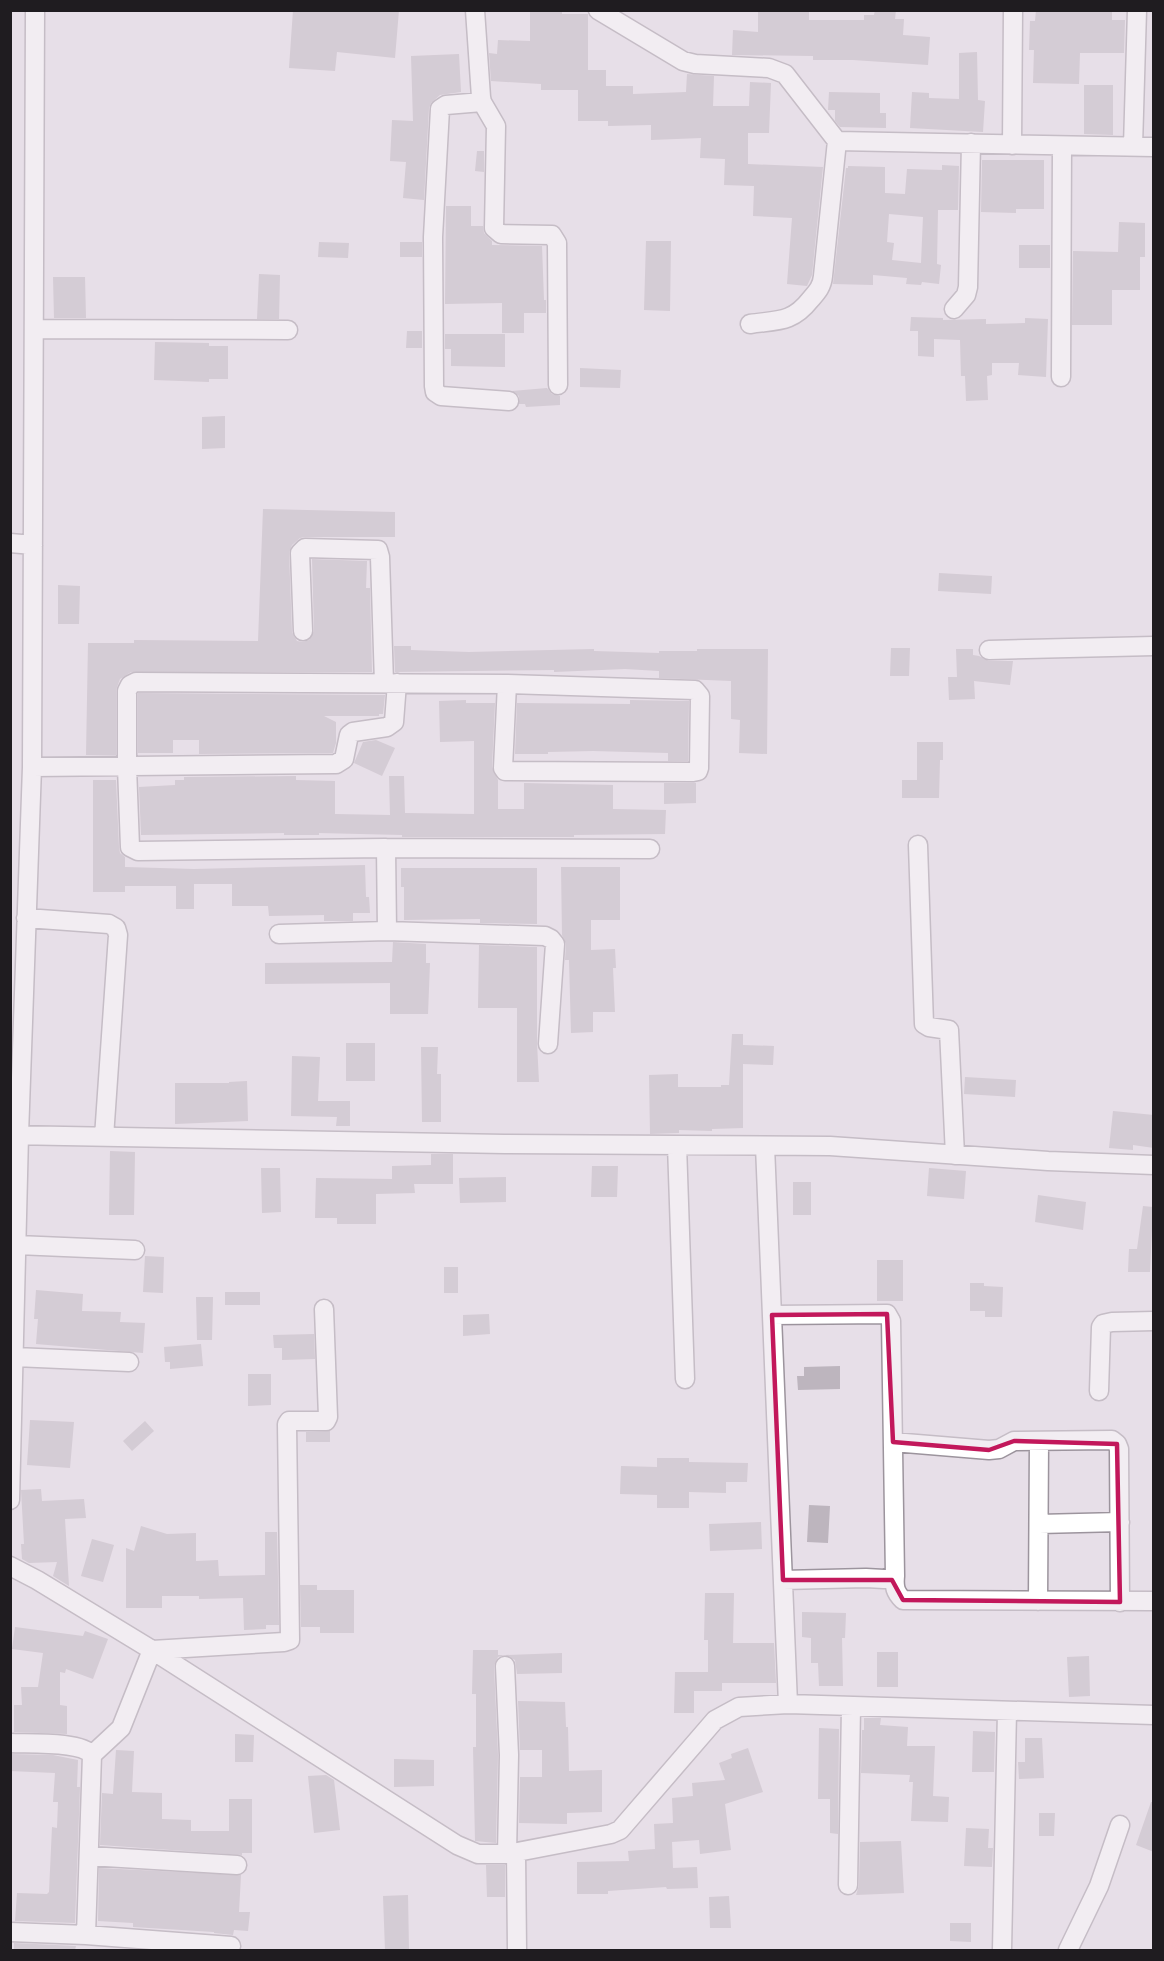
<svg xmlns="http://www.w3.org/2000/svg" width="1164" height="1961" viewBox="0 0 1164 1961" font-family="'Source Serif 4',serif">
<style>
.building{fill:#bdb5be;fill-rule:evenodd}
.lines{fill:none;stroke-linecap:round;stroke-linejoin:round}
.minor-casing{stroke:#9c949d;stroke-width:21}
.minor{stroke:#fff;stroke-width:18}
.marked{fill:none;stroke:#c2185b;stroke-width:4.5;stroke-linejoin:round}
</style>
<rect width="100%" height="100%" fill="#e7dfe8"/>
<!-- building -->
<path class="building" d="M293 10H399L395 58 337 52 335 71 289 68Z
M530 10H562V14H588V70H606V86H633V94L686 92 687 74 714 76 713 106H749L750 82 771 83 769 133H748V164L823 167 812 275 807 286 787 284 792 218 753 216 754 186 724 185 725 159 700 158 701 138 651 140V125L608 126V121H578V90H541V84L491 81 489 53 497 54 498 40 530 41Z
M758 10H809V20H864V15H874L875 10H896L895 19H904L903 35 930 37 928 65 853 60H813V56L732 55 733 30 758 32Z
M1036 10H1112V20H1125L1124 53H1080L1079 84 1033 83 1034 50H1029L1030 21H1035Z
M977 52 978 100 985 101 983 132 910 128 912 92 929 93V98L959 99V53Z
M459 54 461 92 440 95 431 103 429 108 424 200 403 198 406 162 390 161 392 120 413 121 411 56Z
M1084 85H1113V135L1084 134Z
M829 92 880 93V113H886V128L840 127 835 121V110H828Z
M477 151H484V172L475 171Z
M982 160H1044V209H1016V213L981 212Z
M942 165 959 166 958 210H938L937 264 941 265 939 284 922 282 921 285 906 284 907 278 873 275V285L833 284 846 168H848V166L885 167V193L905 194 907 169 942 170ZM889 214 923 217 921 263 892 260 894 243 887 242Z
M446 206H471V226H483L484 233 492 241V245L542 246 544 300H546V313H524V333H502V303L445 304Z
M1119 222 1145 223V257H1140V290H1112V325H1072L1073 251 1118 252Z
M646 241H671L670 311 644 310Z
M319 242 349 243 348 258 318 257Z
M400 242H422V257H400Z
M1019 245H1050V268H1019Z
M259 274 280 275 279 319H257Z
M53 277H85L86 318H54Z
M911 317 943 318V320L986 319V324L1025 323V318L1048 319 1046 377 1018 375 1019 363H992V375L987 376 988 400 966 401 965 376H961L960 340 934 339V357L918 356V331H910Z
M407 331H422V348H406Z
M445 334H505V367L451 366V349H445Z
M155 342 209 343V346H228V379H209V382L154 380Z
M580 368 621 370 620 388 580 387Z
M547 388 552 394 560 396V405L526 407 525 404H519V396L512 391Z
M225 416V448L202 449V417Z
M263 509 395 512V537H305L300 538 292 545 289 553 292 632 297 641 303 642 309 640 314 631 312 559 367 561 366 588H370L372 672H131L120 679 116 690V755H86L88 643H134V640L258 641Z
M939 573 992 576 991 594 938 591Z
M58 585 80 586 79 624H58Z
M394 646H411V650L469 652 594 649V651L659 653V651H697V649H768L767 754 739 753 740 720 731 719V681L659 678V671L625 669 554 672V670L395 672Z
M891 648H910L909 676H890Z
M956 649H973V655L979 656 989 661H1013L1010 685 974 681 975 699 949 700 948 677H957Z
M138 693H139L385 695 383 714H379V716H324L336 722V743L333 753 199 754V740H173V753H138Z
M466 700V703H495L492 767 498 780V809H524V783L613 785V809L666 810 665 834 574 835V837H402V835L319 833V835H284V833L141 835 139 787 175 785V780H184V777L296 776V780L335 781V814L390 815 389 776H404L405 813 474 814V741L440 742 439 701Z
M630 700 689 701 688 761H668V753L593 751 548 752V754H515L517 703 630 704Z
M376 740 395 748 382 776 354 763 363 742Z
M917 742H943V760H940L939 798H902V780H917Z
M93 780H116L119 847 120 853 125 857V867L194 869 365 865 366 897H369L370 913H353V921H324V915L269 916 268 906H232V884H194V909H176V886H125V892H93Z
M664 783H696V803L664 804Z
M561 867H620V920H591V950L615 949 616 968H613L615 1012H593V1032L571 1033 569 960H565L566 944 562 935Z
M401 868H537V924L480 923V919H476L404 920V887H401Z
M393 942 426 944V963H430L428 1014H390V983L265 984V963L392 962Z
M479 945 537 947V1043L539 1082H517V1008H478Z
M732 1034H743V1045L774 1046 773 1065 743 1064V1128L712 1129V1131L679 1130V1133L650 1134 649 1075 678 1074V1087H721V1085H729Z
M346 1043H375V1081H346Z
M421 1047H438L437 1074H441V1122H422Z
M292 1056 320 1057 318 1101H350V1126H336L337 1117 291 1116Z
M965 1077 1016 1080 1015 1097 964 1094Z
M247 1081 248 1121 175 1124V1083H229V1082Z
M1113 1111 1154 1115V1148L1133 1145V1150L1109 1148Z
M110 1151 135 1152 134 1215H109Z
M431 1154H453V1184H414L415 1193 376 1194V1224H337V1218H315L316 1178 392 1179V1166L431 1165Z
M592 1166H618L617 1197H591Z
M261 1168H280L281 1212 262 1213Z
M929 1168 966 1171 964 1199 927 1196Z
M506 1177V1202L460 1203 459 1178Z
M793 1182H811V1215H793Z
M1038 1195 1086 1202 1083 1230 1035 1222Z
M1143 1206 1153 1207 1150 1272H1128L1129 1249H1137Z
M145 1256 164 1257 163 1293 143 1292Z
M877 1260H903V1301H877Z
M444 1267H458V1293H444Z
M970 1283H984V1286L1003 1287 1002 1317H985V1311H970Z
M36 1290 83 1294 82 1311 121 1312 120 1322 145 1323 143 1353 36 1344 38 1319H34Z
M225 1292H260V1305H225Z
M196 1297H213L212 1340H197Z
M489 1314 490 1334 463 1336V1315Z
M314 1334 315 1359 282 1360V1348H274L273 1335Z
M201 1344 203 1366 170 1369V1362H165L164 1347Z
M840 1366V1389L798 1390 797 1376H804V1367Z
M248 1374H271V1405L248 1406Z
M30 1420 74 1422 70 1468 27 1465Z
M145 1421 154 1431 132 1451 123 1441Z
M330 1431V1442H306V1432Z
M657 1458H689V1462L748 1463 747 1482H726V1493L689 1492V1508H657V1495L620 1494 621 1466 657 1467Z
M41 1489 42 1501 84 1499 86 1518 65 1519 69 1586 53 1576 57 1562 29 1563 22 1559 21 1544H24L21 1490Z
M809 1505 830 1506 828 1543 807 1542Z
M761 1522 762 1549 710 1551 709 1524Z
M141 1526 167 1534 196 1533V1561L218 1560 219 1576 265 1575V1532H277L279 1625H266V1629L244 1630 243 1598 199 1599V1596H162V1608H126V1548L134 1551Z
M92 1539 114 1545 103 1582 81 1576Z
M300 1585H317V1590H354V1633H320V1627H301Z
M705 1593H734L733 1643H774L776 1683H722V1691H694V1713H674L675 1672H708V1640H704Z
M802 1612 846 1613 845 1638H842L843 1686H819L818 1663H811V1638L802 1637Z
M15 1627 83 1636 85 1631 108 1639 93 1679 66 1669 65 1673 60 1672V1705L67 1706V1734L14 1732V1705H22L21 1687H38L43 1653 12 1649Z
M473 1650H498V1655H505L498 1657 494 1666 498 1755 496 1843 475 1841 473 1747H476V1694H472Z
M877 1652H898V1687H877Z
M562 1653V1673L517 1674 515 1660 505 1655Z
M1089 1656 1090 1696 1069 1697 1067 1657Z
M518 1701 565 1702 566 1727H568L569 1771 602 1770V1812L567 1813V1824L519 1823 520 1777H542V1750H520Z
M864 1718H881L880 1725 908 1727 907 1746H935L933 1796 949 1797 948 1822 911 1821 913 1782H909L910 1775 861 1773 862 1730H864Z
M819 1728 839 1729 838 1834 830 1833V1799H818Z
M973 1731 995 1732 994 1772H972Z
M235 1734 254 1735 253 1762H235Z
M1025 1738H1042L1044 1778 1019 1779 1018 1762H1025Z
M748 1748 763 1792 725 1804 731 1850 700 1854 699 1840 672 1842 673 1868 697 1867 698 1888 667 1889 666 1887 608 1891V1894H577V1862L629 1861 628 1851 655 1849 654 1824 673 1823 672 1798 693 1796 692 1783 725 1780 719 1763 732 1758 731 1754Z
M116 1750 134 1751 132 1792 162 1793V1819L191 1820V1831H229V1799H252V1853H242V1855L100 1845 102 1793 113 1794Z
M10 1754 53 1755 78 1760 77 1787H80L75 1923 15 1921 17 1893 47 1894 49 1892 52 1827 57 1828 58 1802H53L55 1773 10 1771Z
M394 1759 434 1760V1786L394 1787Z
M326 1775 334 1780 340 1830 314 1833 308 1776Z
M1151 1802H1154V1852L1136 1845Z
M1039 1813H1055L1054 1836H1039Z
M966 1828 989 1829 988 1848H993L992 1867 964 1866Z
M901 1841 904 1893 856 1895 859 1885 860 1842Z
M486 1865H505V1897H487Z
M99 1868 241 1875 239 1912H250L248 1931 234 1930 233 1935 214 1933V1932L133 1927V1923L98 1921Z
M408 1895 409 1950H385L383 1896Z
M729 1896 731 1928H710L709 1897Z
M950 1923H971V1942L950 1941Z
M14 1943 76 1946 75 1950H14Z"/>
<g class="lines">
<defs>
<path id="minor" d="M475 10 481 97 482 102 496 126 494 228 501 234 552 235 557 243 558 385
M598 10 683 61 695 64 769 68 785 74 837 141 1154 147
M482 102 446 105 440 109 433 237 434 386 435 392 441 396 509 401
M1012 145 1013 10
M1133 146 1137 10
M954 309 966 295 968 287 971 143
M750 324C777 320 792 323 810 300 817 292 822 287 823 276L837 141
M35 329 288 330
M1061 377 1062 146
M10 543 33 545
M303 631 300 553 305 548 378 550 380 557 384 683
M989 650 1154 646
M507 684 503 768 505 771 693 772 698 771 699 768 700 696 695 690 507 684 136 682 130 685 127 691V767L130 847 138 851 386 848 650 849
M32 767 336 764 344 759 349 735 353 732 387 727 394 722 397 683
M918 845 924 1024 929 1027 949 1030 955 1155
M386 848 387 931
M26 918 109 924 116 928 118 935 104 1137
M279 934 387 931 545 936 551 939 555 944 548 1044
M10 1135 505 1144 830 1146 1048 1161 1154 1165
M677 1145 685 1379
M765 1146 788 1704
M17 1245 135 1250
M772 1315 887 1314 891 1321 895 1576 884 1579 866 1578 783 1580
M15 1357 129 1362
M1099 1391 1101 1327 1103 1324 1112 1322 1154 1321
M893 1442 989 1450 999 1449 1014 1441 1112 1440 1117 1444 1119 1449 1120 1602
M10 1500 19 1135 32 767 35 10
M1039 1524 1120 1522
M10 1566 37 1580 152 1650 457 1845 478 1854H507L611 1834 620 1830 715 1720 739 1707 788 1704 1154 1715
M895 1576C894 1587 895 1592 903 1600L1154 1601
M1038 1601 1039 1441
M505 1666 509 1755 507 1854
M10 1743C29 1744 81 1741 92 1755L86 1935
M92 1755 121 1728 152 1650 284 1642 290 1640 287 1424 289 1421H326L328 1417 324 1309
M516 1852 517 1950
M89 1856 237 1865
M848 1885 851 1707
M10 1932 86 1935 231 1946
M1002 1950 1007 1711
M1068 1950 1099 1886 1120 1825"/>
</defs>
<!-- minor casing -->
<use href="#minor" class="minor-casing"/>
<!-- minor -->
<use href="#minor" class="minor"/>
</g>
<!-- marked area -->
<path d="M0 0H1164V1961H0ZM887 1314 893 1442 989 1450 1014 1441 1117 1444 1120 1602 903 1600 892 1580H783L772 1315Z" fill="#e7dfe8" fill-opacity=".55" fill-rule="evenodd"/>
<path class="marked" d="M887 1314 893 1442 989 1450 1014 1441 1117 1444 1120 1602 903 1600 892 1580H783L772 1315Z"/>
<!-- border -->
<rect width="1164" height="1961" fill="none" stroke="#1f1c20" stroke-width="24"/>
</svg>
